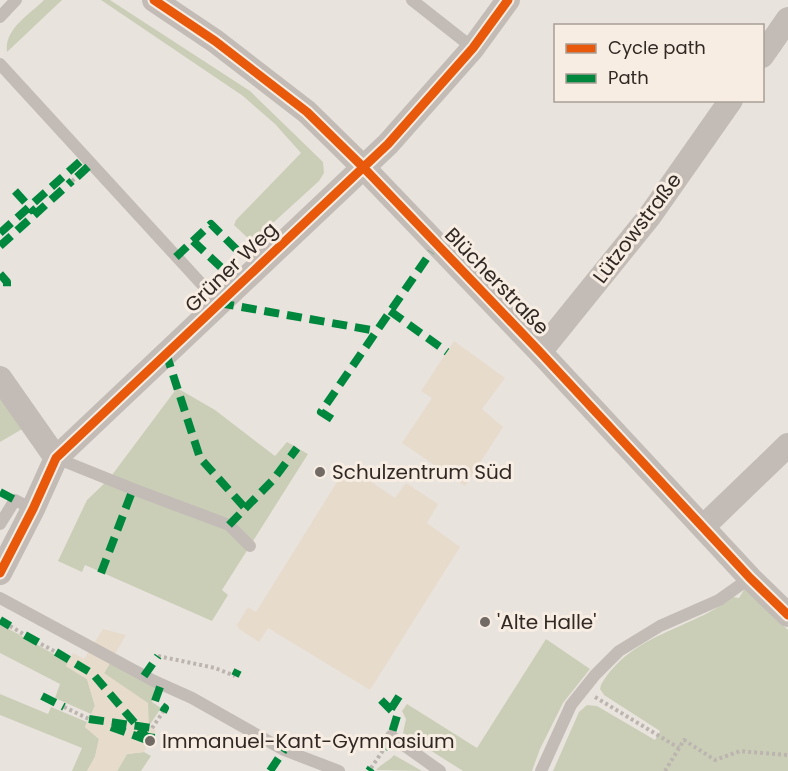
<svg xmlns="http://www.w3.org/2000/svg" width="788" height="771" viewBox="0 0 788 771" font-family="Poppins,sans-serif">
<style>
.green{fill:#cbceb7}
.plaza{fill:#e7dbcc}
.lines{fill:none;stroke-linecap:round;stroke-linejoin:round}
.path{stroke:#bbb4af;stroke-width:4;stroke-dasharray:3 3;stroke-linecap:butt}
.service{stroke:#c2bbb6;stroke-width:12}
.minor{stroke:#c2bbb6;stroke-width:24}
.quiet{stroke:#00873e;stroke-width:8;stroke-dasharray:15 8;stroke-linecap:butt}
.cycleway-casing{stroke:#f7ede3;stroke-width:13}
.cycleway{stroke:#e8590c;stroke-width:9}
.poi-dot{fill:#726a65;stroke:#f7ede3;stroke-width:2}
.labels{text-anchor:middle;stroke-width:6;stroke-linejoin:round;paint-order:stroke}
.street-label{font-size:20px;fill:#322925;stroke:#f7ede3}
.poi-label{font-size:20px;fill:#322925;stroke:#f7ede3;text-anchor:start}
</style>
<rect width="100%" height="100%" fill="#e9e3dd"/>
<!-- green -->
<path class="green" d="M44 0H62L7 52C4 29 29 15 44 0Z
M101 0H110L250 91 323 162 324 173 319 181 252 242 234 225 236 220 301 153 275 124 243 96Z
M0 387 24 428 0 442Z
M177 388 215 410 275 456 287 442 308 454 222 590 228 595 212 621 85 565 82 572 58 561 87 500 109 479Z
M745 588 788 630V771H553L579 712 587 705 597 706 655 740 660 731 604 695 600 689 601 685C631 633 691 630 733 597L739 598Z
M0 624 68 662 66 666 87 679 95 706 91 714 55 698 60 684 0 653Z
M546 639 590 669 563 703 540 749 532 771H463L403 733 406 719 402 711 407 704 477 748Z
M110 663 155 687 152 702 161 708 149 726 104 673Z
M0 694 48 714 51 707 87 722 85 727 99 739 95 757 87 771H72L82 748 0 715Z
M144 752 151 756 141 771H117L127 754Z
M394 755 422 771 376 770C382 763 388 762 394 755Z"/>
<!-- plaza -->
<path class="plaza" d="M454 341 505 378 482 409 503 427 465 486 402 443 432 398 421 391Z
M352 469 395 498 406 483 438 504 427 523 460 547 370 690 268 628 259 642 239 629 237 625 248 607 256 612 342 474 347 477Z
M103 629 126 635 104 673 148 703 149 726 156 731 144 752 127 754 117 771H87L95 757 99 739 85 727 95 706 87 679 66 666 73 653 84 659Z"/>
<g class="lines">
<!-- path -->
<path class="path" d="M72 181 77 177
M10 626 25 635
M41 644 56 652
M158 656 215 668 235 676
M595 697 679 748
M64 707 89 719
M152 728 163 712
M371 768 384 749
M665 771 684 740 715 760 740 751 788 755"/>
<!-- service -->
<path class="service" d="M412 0 473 48
M0 17 16 0
M0 64 219 303
M56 458 133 489 229 525 250 546
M0 524 15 500 33 509
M0 598 152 680 192 698 284 750 339 771
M391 736 440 771
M541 771 571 705 595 675 619 651 660 626 719 600 750 578"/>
<!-- minor -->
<path class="minor" d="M154 0 215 41 307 112 363 167 540 352 750 578 788 615
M762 56 788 19
M540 352 649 217 731 100
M0 378 56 458
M703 527 788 445
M0 573 33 509 56 458 388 144 473 48 508 0"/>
<!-- quiet -->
<path class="quiet" d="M77 177 91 164
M15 191 34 212
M0 233 85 157
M193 241 224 270
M0 246 72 181
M176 257 211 224 237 250
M0 274 7 282V290
M219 303 377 331
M390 311 447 352
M166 353 200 458 246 509
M332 419 321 412 431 252
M0 492 15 500
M229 525 273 480 297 448
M101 573 133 489
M0 620 10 626
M25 635 41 644
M56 652 93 674 150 741
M144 676 158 656
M235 676 238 670
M42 696 64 707
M381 700 397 716 391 736 384 749
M155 701 161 684
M162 706 165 708 163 712
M391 709 401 693
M89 719 152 728 150 741
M111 727 147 740
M270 771 284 750
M369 771 371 768"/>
<defs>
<path id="cycleway" d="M154 0 215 41 307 112 363 167 540 352 750 578 788 615
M0 573 33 509 56 458 388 144 473 48 508 0"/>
</defs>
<!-- cycleway casing -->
<use href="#cycleway" class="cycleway-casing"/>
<!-- cycleway -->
<use href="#cycleway" class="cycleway"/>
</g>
<!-- markers -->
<g class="poi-dot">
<circle cx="320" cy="472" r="6"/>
<circle cx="485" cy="622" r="6"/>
<circle cx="150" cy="741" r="6"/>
</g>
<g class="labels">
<!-- street labels -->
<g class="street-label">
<text transform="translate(637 228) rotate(-53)" y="7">Lützowstraße</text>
<text transform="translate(231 267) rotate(-44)" y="7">Grüner Weg</text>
<text transform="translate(497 281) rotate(46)" y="7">Blücherstraße</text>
</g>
<!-- poi labels -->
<g class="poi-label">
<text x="332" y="479">Schulzentrum Süd</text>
<text x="497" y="629">'Alte Halle'</text>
<text x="162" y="748">Immanuel-Kant-Gymnasium</text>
</g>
</g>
<!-- legend -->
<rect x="554" y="24" width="210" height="78" fill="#f7ede3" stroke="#a89f97" stroke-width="1.5"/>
<rect x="566" y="44" width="30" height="9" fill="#e8590c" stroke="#a89f97" stroke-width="1.5"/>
<text x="608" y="54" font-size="18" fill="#322925">Cycle path</text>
<rect x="566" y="74" width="30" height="9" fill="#00873e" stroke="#a89f97" stroke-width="1.5"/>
<text x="608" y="84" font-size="18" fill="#322925">Path</text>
</svg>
